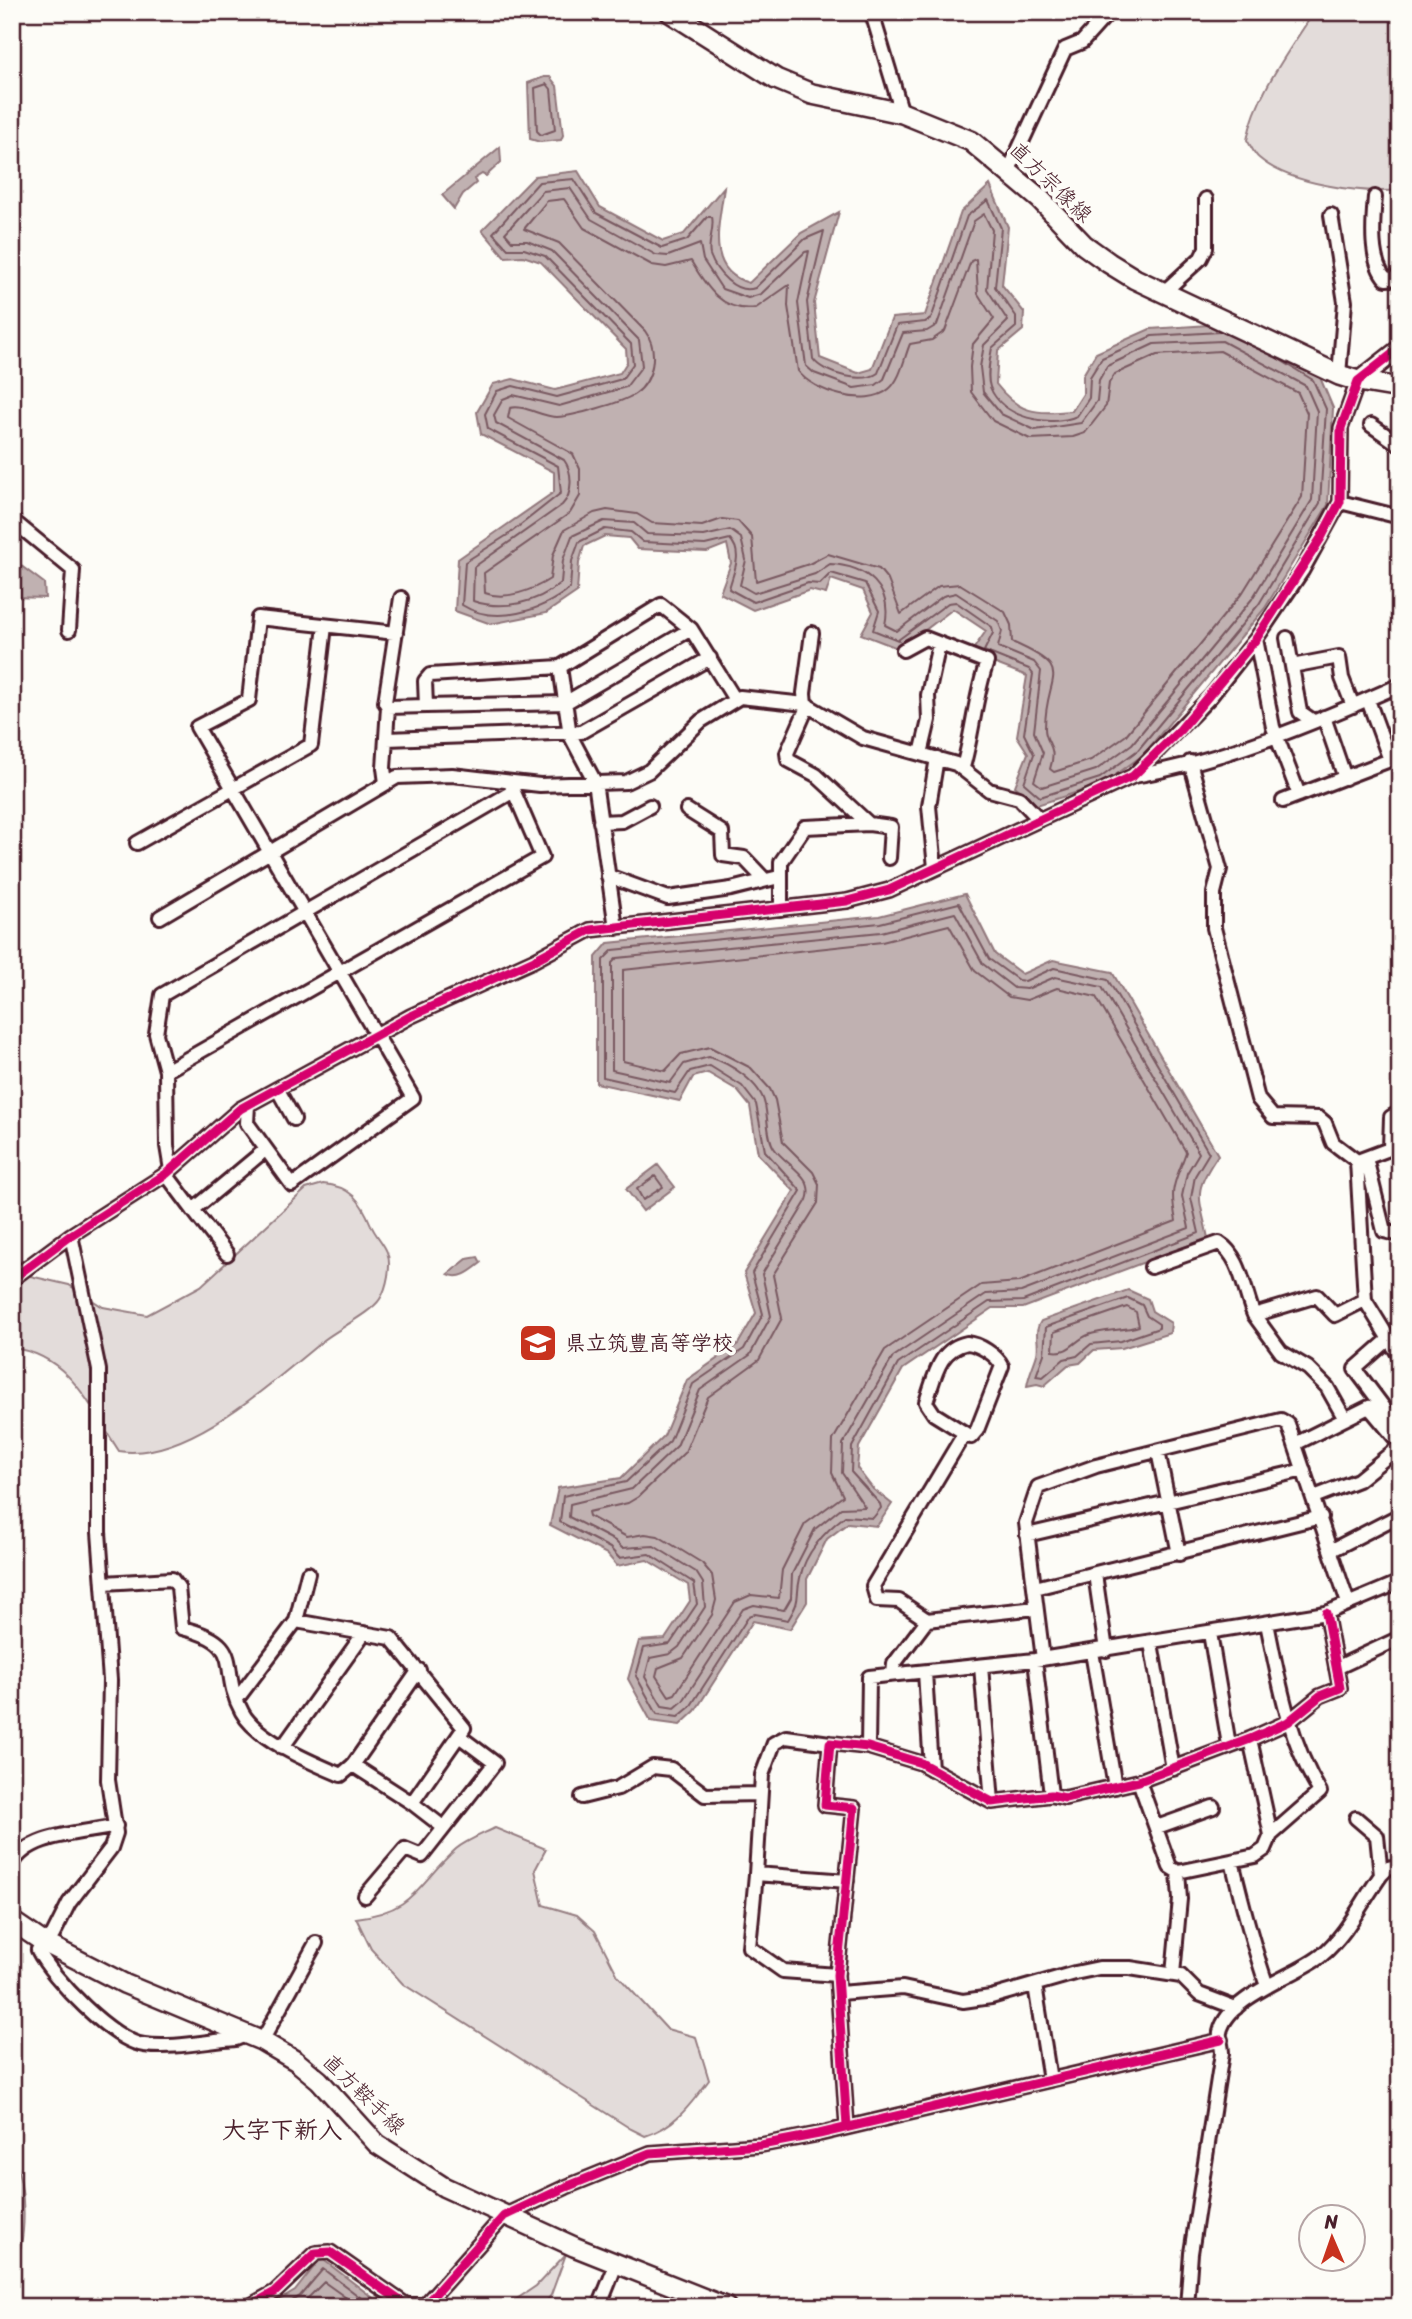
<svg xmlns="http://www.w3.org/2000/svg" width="1412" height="2319" viewBox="0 0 1412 2319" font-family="Sriracha,'Klee One',sans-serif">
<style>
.green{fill:#e3dcda;stroke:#967e82;stroke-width:2}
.water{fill:#c0b1b1;stroke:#91777b;stroke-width:2}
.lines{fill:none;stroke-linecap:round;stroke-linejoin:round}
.shore{stroke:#795961;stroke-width:2}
.minor-casing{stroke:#4a1f2b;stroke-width:18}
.tertiary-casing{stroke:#4a1f2b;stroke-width:21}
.secondary-casing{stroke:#4a1f2b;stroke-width:23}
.primary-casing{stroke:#4a1f2b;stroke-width:24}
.minor{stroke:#fdfcf7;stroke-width:12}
.tertiary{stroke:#fdfcf7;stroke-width:16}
.secondary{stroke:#fdfcf7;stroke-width:18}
.primary{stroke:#fdfcf7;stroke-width:19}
.cycleway-casing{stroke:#fdfcf7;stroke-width:13}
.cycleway{stroke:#d6006c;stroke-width:9}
.labels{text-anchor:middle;stroke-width:7;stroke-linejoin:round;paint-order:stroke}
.street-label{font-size:21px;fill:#4a1f2b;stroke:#fdfcf7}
.poi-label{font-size:21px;font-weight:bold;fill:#4a1f2b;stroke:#fdfcf7;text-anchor:start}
.quarter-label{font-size:24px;font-weight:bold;fill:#4a1f2b;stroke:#fdfcf7}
</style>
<rect width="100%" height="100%" fill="#fdfcf7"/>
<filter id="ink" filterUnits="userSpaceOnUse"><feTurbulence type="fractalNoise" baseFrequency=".0143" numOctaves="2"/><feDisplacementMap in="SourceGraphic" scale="14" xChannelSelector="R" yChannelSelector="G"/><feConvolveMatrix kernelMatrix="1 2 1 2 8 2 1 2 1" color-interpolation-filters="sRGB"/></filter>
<g filter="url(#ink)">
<!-- green -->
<path class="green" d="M1314 12H1400V190C1361 194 1289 184 1259 158 1254 154 1251 146 1247 140 1256 94 1289 51 1314 12Z
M323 1184C350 1186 361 1200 371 1225 375 1235 383 1242 387 1252 392 1264 387 1288 380 1299 372 1312 338 1329 324 1340 274 1380 188 1462 119 1451 90 1408 71 1355 12 1348V1278L26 1275 69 1285 103 1307 147 1315 201 1286 306 1189Z
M495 1828 546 1849 535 1870 543 1905 577 1915 595 1931 618 1976 667 2029 696 2037 709 2080C691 2104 675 2127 645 2136L631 2129 403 1984 371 1949 356 1918C416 1911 417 1884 456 1849 467 1840 483 1834 495 1828Z
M12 2152C26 2187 29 2237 12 2272Z
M566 2254 551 2295 542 2307H505L536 2286Z"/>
<!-- water -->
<path class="water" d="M544 77H550L557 86 563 135 561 140 540 142 530 139 528 83Z
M500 147 501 162 486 176 482 174 474 179 476 183 463 194 454 209 442 195Z
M578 171 600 207 663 241 684 234 724 187C720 223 704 270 749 283L801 233 839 212 814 303 820 358 858 373 872 369 892 318 925 315 961 212 990 185 1008 227 1002 285 1024 312 1023 330 998 351 996 384C1019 414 1036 414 1072 411L1083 394V375L1096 353 1150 329 1224 324 1319 375 1333 408 1328 505 1265 608 1143 755 1103 784 1037 805 1015 786 1028 753 1017 736 1027 676 970 654 986 631 953 609 900 649 861 634 873 612 863 590 831 579 826 594 810 590 753 610 720 593 731 563 727 544 707 552 638 549 629 538 605 536 584 546 579 563 577 592 546 613 491 624 455 611 458 559 554 492V472L481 434 477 412 493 384 513 379 555 390 620 373 627 362 626 349 541 262 523 256 505 257 482 230 535 176Z
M12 559 44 583 45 598 12 597Z
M965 894 995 954 1022 974 1053 960 1112 972 1218 1155C1192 1193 1199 1195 1208 1238L1023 1308H993L903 1369 859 1447 857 1468 873 1489 892 1504 877 1526 848 1523 827 1539 807 1579V1602L790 1629 753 1621 695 1711 680 1725 651 1721 628 1679 639 1641 665 1639 690 1601 688 1585 647 1560 617 1566 607 1554 550 1525 558 1488 621 1478 664 1436 687 1380 738 1344 756 1313 744 1273 794 1191 758 1154 750 1106 737 1090 708 1073 693 1077 680 1101 596 1083V957L608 943 879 916Z
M658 1165 675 1187 643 1211 626 1189Z
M478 1257 481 1263C472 1270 460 1281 448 1274L467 1259Z
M1128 1290 1148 1299 1152 1311 1171 1323 1170 1333 1122 1348 1094 1350 1080 1363 1068 1365 1044 1386 1037 1384 1027 1386C1029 1373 1034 1365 1037 1354 1040 1342 1033 1332 1041 1321Z
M321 2258 385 2307H268L295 2291Z"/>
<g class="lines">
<!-- shore -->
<path class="shore" d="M547 84 551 89 555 130 541 135 537 131 535 88Z
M570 188 591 219 656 255 668 256 700 244 703 260 722 289 748 298 761 294 805 252 809 251 798 303 806 366 814 373 854 388 876 385 884 379 903 333 927 331 937 325 974 221 984 214 992 230 987 289 1008 321 984 345 980 367 983 392 1001 414 1035 430 1081 423 1097 401 1099 380 1107 366 1154 344 1222 341 1306 386 1317 411 1312 500 1252 599 1132 744 1096 770 1042 787 1034 781 1043 753 1034 732 1041 671 1034 662 998 647 1002 631 998 621 956 593 943 596 897 631 885 625C893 588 867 566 830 564L815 574 754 593 740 585 746 560 741 538 730 530 704 536 647 534 634 523 604 521 572 536 563 560 561 583C537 603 503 611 473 601L474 567 562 505C573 494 573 472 564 460L496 423 494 415 503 399 513 395 559 406 626 387 642 366 639 340 552 251 527 241H512L505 233 543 191Z
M564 199 584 228 652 265 666 267 691 261C706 286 722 313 756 308L789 285 788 306 798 371C813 392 867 408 889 389 901 379 904 358 910 344L932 340 945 331 971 261 976 259 978 294 994 319 973 344 970 367 971 392 993 421 1030 439 1073 437 1085 433 1106 406 1109 383 1115 374 1157 355 1220 351 1298 393 1307 413 1302 497 1243 592 1125 736 1091 760 1054 772 1050 769C1058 744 1045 745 1045 728 1045 673 1078 671 1012 642L1011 625 1005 612 960 584 939 586 901 614 888 580 879 569 828 554 809 564 756 581 752 537 738 521 722 519 702 526 652 523 637 514 607 510 594 513 564 530 553 555 550 579C533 590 505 601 485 593L484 573 570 513 580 496V469L573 454 508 418 510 408C524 404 541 417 557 417 573 416 622 403 635 394 654 381 659 350 645 331L559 243 524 229 547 201Z
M1220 332 1152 336 1102 358 1090 377 1089 398 1077 416C1049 428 1002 418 990 387 986 376 990 359 992 348L1016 327V316L995 287 1001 228 988 200 967 216 931 319 925 322 897 325 878 373C863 384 823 374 813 359L807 302 824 231 805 239 755 288C736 295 716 272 710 255 707 243 715 228 712 217H707L687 240 662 248 596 213 574 179 539 182 493 233 508 249H524L545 256 631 344 633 364 622 379 557 397 513 386 497 391 485 414 488 429 558 466 561 493 509 534 465 562 462 605C495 626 542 611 570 588L572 561 579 542 605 529 631 532 643 542 705 545 730 539C744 554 733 572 729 589L753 602 808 583 820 584 831 573 865 583 879 611 873 630 898 640 948 603 956 602 992 627 993 633 984 651 1029 669 1033 674 1024 734 1034 754 1024 783 1040 797 1100 778 1138 750 1259 604 1320 503 1326 409 1313 380 1277 358
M959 903 989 959 1018 980 1025 981 1054 968 1108 980 1209 1153 1195 1176 1191 1198 1199 1233 1023 1301 989 1302 898 1364 852 1447 851 1472 880 1504 881 1508 873 1518 845 1516C825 1531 805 1553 800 1578 795 1600 802 1597 788 1620L755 1614 749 1616 690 1707 678 1717 657 1714 636 1676 644 1648 670 1644 697 1604 694 1583 649 1554 619 1558 610 1548 560 1522 563 1496 626 1482 670 1441 693 1384 744 1349 763 1314 752 1273 801 1191 765 1151 756 1104 742 1086 710 1066 690 1071 675 1093 603 1077V960L613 950 880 923Z
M955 913 983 964 1014 988 1027 989 1055 977 1102 987 1199 1153 1187 1173 1182 1196 1189 1228 1021 1292 986 1294 893 1357 843 1444 842 1473 865 1507 841 1508 815 1529 792 1574 791 1598 784 1610 754 1605 743 1609 683 1701 675 1708 662 1706 645 1677 650 1658 670 1654 679 1647 705 1607 703 1583 696 1572 654 1546 622 1548 615 1541 569 1517 570 1504 632 1489 677 1446 700 1390 750 1355 771 1316 762 1274 807 1200C816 1176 785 1165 774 1148 767 1138 768 1118 765 1105 761 1083 730 1063 709 1057L684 1064 670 1083 612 1070V963L617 958 881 932Z
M949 925 975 971 1009 997 1027 1000 1057 988 1096 997 1186 1152C1175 1184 1169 1185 1176 1221L1019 1282 981 1285 885 1350 833 1440 832 1473 843 1496 805 1524 782 1570 779 1598 751 1595 735 1602 675 1694 669 1696 656 1676 658 1668 683 1658 712 1615 716 1600 712 1575 702 1563 658 1536 645 1534 627 1537 589 1516 588 1512 628 1503 638 1497 685 1452 708 1397 759 1360 782 1318 773 1275 818 1203 819 1184 813 1172 783 1142 775 1100 770 1089 751 1068 710 1047 681 1054 665 1071 623 1061V970L882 942Z
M655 1176 663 1187 643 1200 637 1189Z
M1128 1298 1142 1305 1147 1316 1159 1324V1328L1121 1341 1091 1344 1077 1356 1064 1359 1043 1377 1036 1376 1044 1354 1046 1327Z
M1127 1307 1136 1312 1139 1326C1123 1331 1104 1329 1088 1335 1075 1340 1069 1354 1053 1351L1054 1332Z
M282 2307 300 2296 323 2269 373 2307
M299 2307 324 2282 359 2307"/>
<defs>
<path id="minor" d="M881 12 874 20 902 113
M1008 172 1065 49 1082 42 1109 12
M1375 197C1373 221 1369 261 1386 279L1400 278
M1331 215 1345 302 1339 375
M1164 292 1201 258 1206 248V199
M1371 425 1400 445
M1340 502 1400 517
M12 520 73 570 69 630
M1287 638 1300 712 1313 721
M1256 639 1273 727 1299 795
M903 650 925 638 987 662C975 696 973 732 963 767
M1292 666 1339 657 1342 678 1353 706
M560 667 570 735 595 782 616 928
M805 704 804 693 812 633
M808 705 787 753 788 760 816 775 869 824 891 827 889 858
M426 706 565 703 691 629
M388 707 385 702 401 598
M1324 717 1345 778
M387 739 581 732 710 658
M921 754 929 720 928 695 939 644
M1190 762 1220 869 1214 893V928L1258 1099 1273 1117 1319 1118 1325 1123 1333 1143 1357 1161 1365 1300 1400 1357
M1134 776C1223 761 1317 722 1400 685
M386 783 384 768 388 707 426 706 425 681 430 675 560 667 661 605 691 629 734 698
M1283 801 1390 760 1368 700
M687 810 722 832 723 855 744 858 765 880
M600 822 622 821 650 806
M137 843 311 745 325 626
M935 868 929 806 937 758
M608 876 668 898 731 889 779 877
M781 909V862L805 827 869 824
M160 917 397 777 452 775 540 785 626 782 649 771 701 721 740 697 805 704 863 738 956 764 989 790 1019 798 1039 819
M166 1071 542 857 511 785
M278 1090 294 1119
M248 1105 247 1123 292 1185 413 1098 197 727 249 700 258 618 396 633
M1390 1148 1391 1117 1400 1112
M1366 1158 1384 1231 1400 1235
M1360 1160 1400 1145
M171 1170 167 1146 166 1071 156 1034 162 995 512 792
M166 1174 193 1210
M71 1235 99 1370V1532L110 1680 108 1780 116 1833 111 1848 69 1903 53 1935 38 1950C52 1978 113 2041 144 2045 173 2049 207 2041 236 2039L246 2035
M227 1254 193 1210 265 1150
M1151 1267 1219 1243C1241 1256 1244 1292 1254 1315
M12 1279 71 1235 166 1174 240 1109 411 1016 534 960 590 930 847 901 889 890 1133 776 1211 696 1256 639 1302 571 1340 502 1341 428 1358 381
M1389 1339 1355 1369 1400 1429
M967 1343C979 1344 997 1355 1002 1366L977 1430 971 1437 934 1414 926 1402C935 1377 938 1349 967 1343Z
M1345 1419 1327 1387 1308 1368 1281 1352 1254 1315 1317 1296 1335 1315 1365 1300
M1295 1444 1369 1407 1400 1444
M1158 1451 1179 1554
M1314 1497 1358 1480 1400 1446
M1027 1535 1304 1470
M1332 1550 1400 1515
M1095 1574 1106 1650
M104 1583 172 1579 178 1587 182 1628C249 1644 217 1668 242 1712 257 1740 313 1763 341 1775L353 1765 412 1803 464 1728 391 1638 296 1621 237 1699
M1035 1588 1321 1517
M927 1620 1036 1608
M296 1621 308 1573
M1210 1633 1229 1745
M1151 1643 1173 1769
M1092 1652 1115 1787
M1043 1659 1026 1523 1038 1487 1096 1466 1281 1420 1288 1424 1348 1603
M1035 1660 1051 1795
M981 1666 992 1802
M1336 1668 1400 1638
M925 1672 931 1769
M893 1674 894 1664 927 1620 899 1601 877 1600 873 1586 964 1434
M1250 1739 1271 1835 1320 1792C1289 1741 1279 1682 1267 1623
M830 1743 786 1737 774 1743 762 1775 756 1874 847 1881
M868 1747 869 1677 1035 1660 1326 1613 1400 1582
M282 1748 364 1633
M353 1765 419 1670
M1139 1781 1170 1867 1178 1872 1255 1856 1265 1849 1271 1835
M582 1797 618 1788 653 1767 671 1769 705 1795 760 1794
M412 1803 443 1827
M1356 1818 1377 1836 1381 1875
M1157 1827 1213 1807
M1232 1861C1242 1903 1252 1943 1267 1986
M12 1865C28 1832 85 1834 116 1826
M756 1874 749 1947 783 1971 837 1975
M365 1896 405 1849 422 1856 495 1763 459 1736
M1173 1974 1180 1899 1178 1872
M1035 1985 1050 2080
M839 1993 903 1988 963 2001 991 1997 1075 1973 1099 1968H1130L1181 1976 1199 1994 1236 2008
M262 2041 316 1943
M847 2127 837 1975 854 1808 825 1805 830 1743 868 1747 921 1763 992 1802 1051 1795 1065 1798 1139 1781 1250 1739 1288 1722 1320 1696 1340 1688 1326 1613
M248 2307 275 2292 316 2253 330 2252 406 2305H425L504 2216 566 2187 650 2153 761 2145 819 2134 1221 2040
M599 2307 617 2262
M1187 2307 1191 2253 1222 2053C1222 2047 1219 2038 1220 2032 1228 1996 1296 1976 1321 1956 1348 1933 1361 1903 1381 1875L1388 1868 1400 1865"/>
<path id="tertiary" d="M1358 381 1400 348"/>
<path id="secondary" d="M12 1921 43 1942 125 1984 262 2041 296 2061 319 2080 377 2144 444 2187 575 2247 726 2307"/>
<path id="primary" d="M670 12 776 79 812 94 902 113 971 141 1040 199 1084 245 1109 263 1135 279 1339 375 1358 381 1400 388"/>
</defs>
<!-- minor casing -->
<use href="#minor" class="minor-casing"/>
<!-- tertiary casing -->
<use href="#tertiary" class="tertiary-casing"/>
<!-- secondary casing -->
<use href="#secondary" class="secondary-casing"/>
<!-- primary casing -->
<use href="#primary" class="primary-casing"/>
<!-- minor -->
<use href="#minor" class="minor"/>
<!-- tertiary -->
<use href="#tertiary" class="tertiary"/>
<!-- secondary -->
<use href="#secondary" class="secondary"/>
<!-- primary -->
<use href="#primary" class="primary"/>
<defs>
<path id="cycleway" d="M12 1279 71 1235 166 1174 240 1109 411 1016 534 960 590 930 847 901 889 890 1133 776 1180 730 1256 639 1321 538 1340 502 1341 428 1358 381 1400 348
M847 2127 837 1975 854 1808 825 1805 830 1743 868 1747 921 1763 992 1802 1051 1795 1065 1798 1139 1781 1250 1739 1288 1722 1320 1696 1340 1688 1326 1613
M248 2307 275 2292 316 2253 330 2252 406 2305H425L504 2216 566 2187 650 2153 761 2145 819 2134 1221 2040"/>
</defs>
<!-- cycleway casing -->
<use href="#cycleway" class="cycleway-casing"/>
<!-- cycleway -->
<use href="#cycleway" class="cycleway"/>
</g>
</g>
<!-- icons -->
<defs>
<symbol id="school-square" viewBox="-11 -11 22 22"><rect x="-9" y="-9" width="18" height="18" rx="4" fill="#c8321e" stroke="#fdfcf7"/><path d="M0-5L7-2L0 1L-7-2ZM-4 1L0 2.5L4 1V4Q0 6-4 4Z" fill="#fff"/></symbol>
</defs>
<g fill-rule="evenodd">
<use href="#school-square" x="516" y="1321" width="44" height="44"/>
</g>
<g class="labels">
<!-- street labels -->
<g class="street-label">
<text transform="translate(1051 182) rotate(44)" y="7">直方宗像線</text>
<text transform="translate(364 2094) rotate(44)" y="7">直方鞍手線</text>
</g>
<!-- poi labels -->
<g class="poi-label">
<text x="565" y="1350">県立筑豊高等学校</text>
</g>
<!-- quarter labels -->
<g class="quarter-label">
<text x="282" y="2138">大字下新入</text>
</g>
</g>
<!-- margin -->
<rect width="1412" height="2319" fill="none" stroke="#fdfcf7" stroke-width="42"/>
<rect x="21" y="21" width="1370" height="2277" fill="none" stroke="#4a1f2b" stroke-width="2.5" filter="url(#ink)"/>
<!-- north arrow -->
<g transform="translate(1332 2238) rotate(358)"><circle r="33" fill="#fdfcf7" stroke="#b5a4a5" stroke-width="2"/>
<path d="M0-5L12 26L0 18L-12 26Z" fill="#c8321e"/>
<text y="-10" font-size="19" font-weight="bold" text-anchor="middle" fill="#4a1f2b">N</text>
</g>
</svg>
